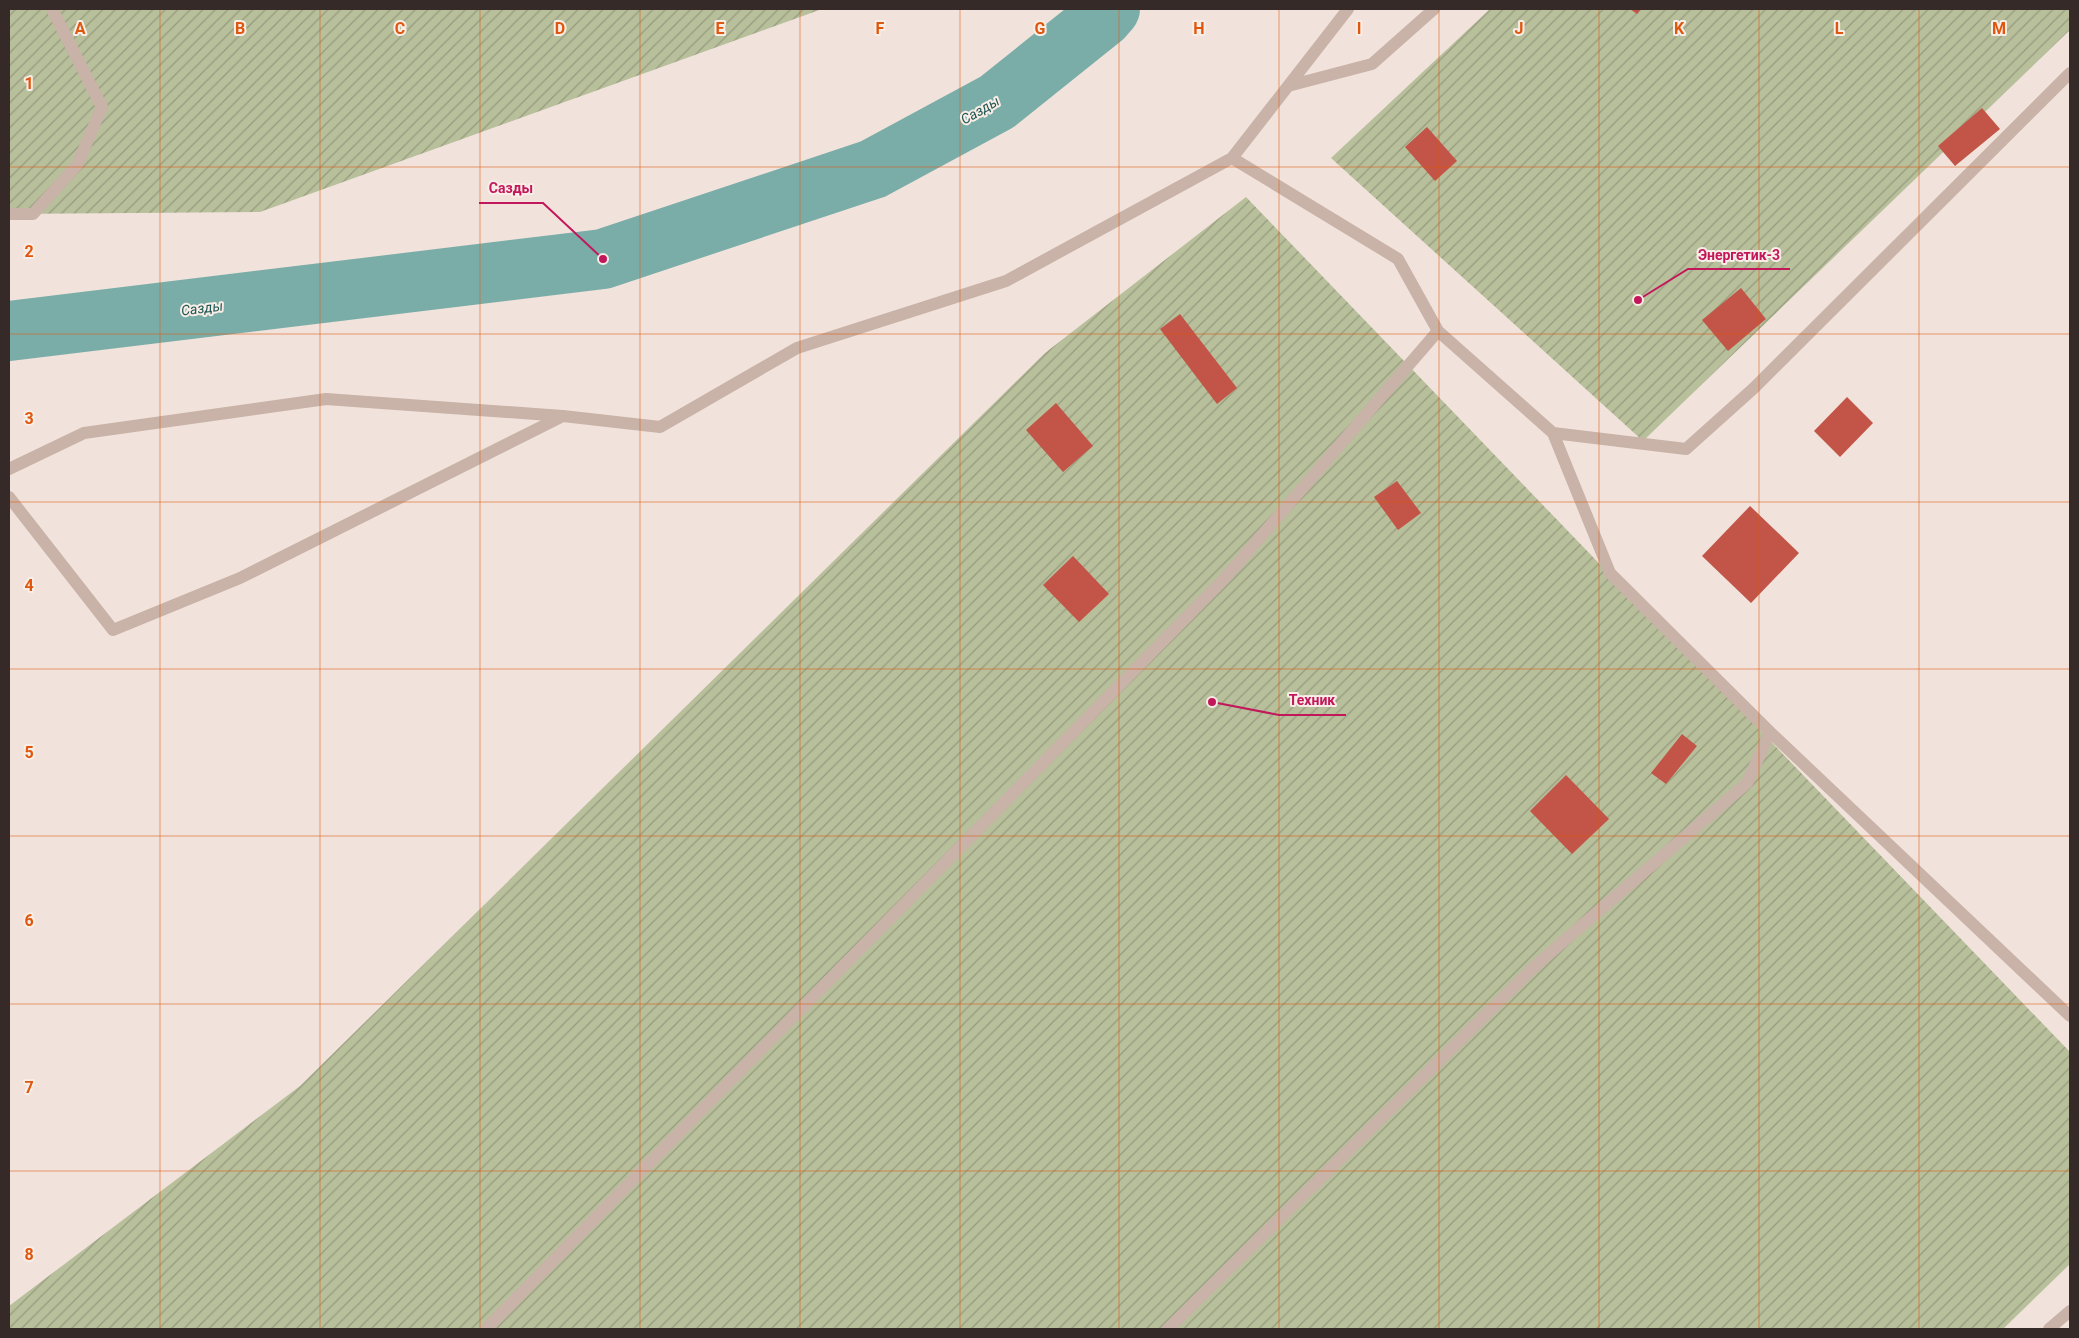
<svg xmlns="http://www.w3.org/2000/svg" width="2079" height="1338" viewBox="0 0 2079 1338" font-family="Roboto,sans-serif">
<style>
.garden{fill:url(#garden-furrows)}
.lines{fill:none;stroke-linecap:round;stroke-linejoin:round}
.river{stroke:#7bada8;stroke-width:60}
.building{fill:#c25547}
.service{stroke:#c9b2a7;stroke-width:12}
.grid{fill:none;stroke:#df570d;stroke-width:1;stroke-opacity:0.55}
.labels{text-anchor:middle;stroke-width:4;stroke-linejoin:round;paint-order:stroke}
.water-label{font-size:14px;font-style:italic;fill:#1e5552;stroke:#f9eee7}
.grid-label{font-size:16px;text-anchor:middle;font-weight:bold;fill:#df570d;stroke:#f9eee7;stroke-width:4;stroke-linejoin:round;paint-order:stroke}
.leader{fill:none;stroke:#c2185b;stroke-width:2}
.callout-dot{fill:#c2185b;stroke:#f9eee7;stroke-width:2}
.callout-label{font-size:14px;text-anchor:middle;font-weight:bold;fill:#c2185b;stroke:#f9eee7;stroke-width:4;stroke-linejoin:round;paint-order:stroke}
</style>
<defs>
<pattern id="garden-furrows" width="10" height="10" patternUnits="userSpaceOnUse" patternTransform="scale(1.25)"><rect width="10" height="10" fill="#b8bf9b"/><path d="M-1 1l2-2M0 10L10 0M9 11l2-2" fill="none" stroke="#969b7e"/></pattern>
</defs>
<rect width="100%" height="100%" fill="#f1e3db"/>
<!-- garden -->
<path class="garden" d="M9 9H822L260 212 9 214Z
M1490 9H2070V30L1643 441 1331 158Z
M1246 197 2070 1052V1264L2003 1329H9V1306L300 1086 1045 353Z"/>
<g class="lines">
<!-- river -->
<path class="river" d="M9 331 603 259 873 169 997 102 1103 17 1110 9"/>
</g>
<!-- building -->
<path class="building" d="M1630 9H1641L1637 14Z
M1982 108 2000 129 1955 166 1938 146Z
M1427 127 1457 161 1435 181 1405 147Z
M1741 288 1766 319 1728 351 1702 320Z
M1180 314 1237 388 1217 404 1160 329Z
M1847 397 1873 423 1840 457 1814 431Z
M1056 403 1093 446 1063 472 1026 430Z
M1397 481 1421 513 1398 530 1374 497Z
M1750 506 1799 553 1751 603 1702 556Z
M1073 556 1109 594 1079 622 1043 585Z
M1682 734 1697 746 1666 784 1651 773Z
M1566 775 1609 819 1572 854 1530 811Z"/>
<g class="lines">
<!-- service -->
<path class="service" d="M1288 86 1372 64 1434 9
M1232 158 1348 9
M9 214H33L77 165 102 107 52 9
M1553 433 1686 449 1754 388 2070 73
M9 469 84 433 326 399 563 416 660 427 797 348 1006 281 1232 158 1398 259 1438 331 1553 433 1610 573 1770 732 1747 783 1535 966 1168 1329
M9 497 113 630 240 578 563 416
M1770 732 2070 1016
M486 1329 1225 578 1438 331
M2049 1329 2070 1311"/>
</g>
<!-- grid -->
<path class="grid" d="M160 9V1329M320 9V1329M480 9V1329M640 9V1329M800 9V1329M960 9V1329M1119 9V1329M1279 9V1329M1439 9V1329M1599 9V1329M1759 9V1329M1919 9V1329M9 167H2070M9 334H2070M9 502H2070M9 669H2070M9 836H2070M9 1004H2070M9 1171H2070"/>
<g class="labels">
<!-- water labels -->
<g class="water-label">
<text transform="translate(980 110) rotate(-30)" y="5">Сазды</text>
<text transform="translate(202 308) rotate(-7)" y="5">Сазды</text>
</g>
</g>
<g class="grid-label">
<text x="80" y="34">A</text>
<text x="240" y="34">B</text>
<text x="400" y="34">C</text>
<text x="560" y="34">D</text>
<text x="720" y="34">E</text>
<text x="880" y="34">F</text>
<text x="1040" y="34">G</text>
<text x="1199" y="34">H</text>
<text x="1359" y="34">I</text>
<text x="1519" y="34">J</text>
<text x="1679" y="34">K</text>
<text x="1839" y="34">L</text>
<text x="1999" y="34">M</text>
<text x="29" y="89">1</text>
<text x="29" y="257">2</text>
<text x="29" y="424">3</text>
<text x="29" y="591">4</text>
<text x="29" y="758">5</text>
<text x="29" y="926">6</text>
<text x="29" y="1093">7</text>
<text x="29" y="1260">8</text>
</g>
<!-- callouts -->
<path class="leader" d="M603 259L543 203H479M1638 300L1688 269H1790M1212 702L1279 715H1346"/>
<g class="callout-dot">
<circle cx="603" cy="259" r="5"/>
<circle cx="1638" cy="300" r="5"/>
<circle cx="1212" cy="702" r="5"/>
</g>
<g class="callout-label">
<text x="511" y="193">Сазды</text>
<text x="1739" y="260">Энергетик-3</text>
<text x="1312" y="705">Техник</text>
</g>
<!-- border -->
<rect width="2079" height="1338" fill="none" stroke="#352a27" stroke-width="20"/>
</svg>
